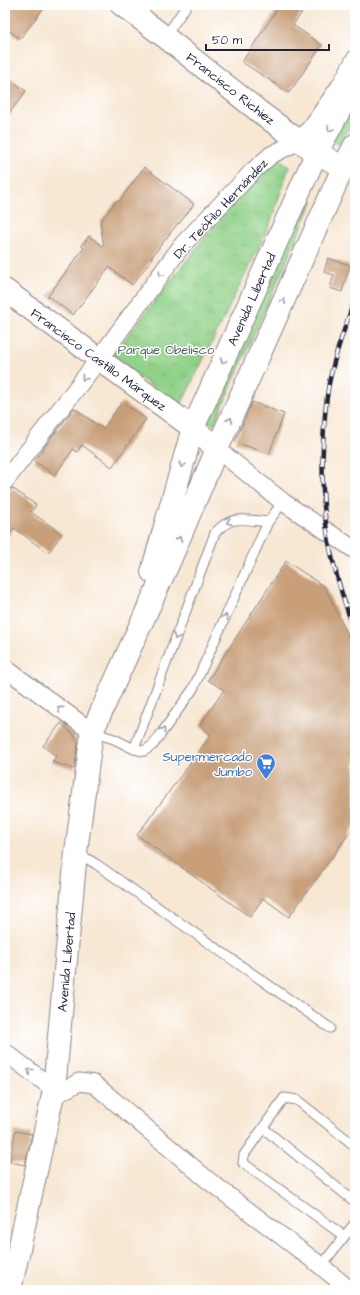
<svg xmlns="http://www.w3.org/2000/svg" width="360" height="1295" viewBox="0 0 360 1295" font-family="'Architects Daughter',sans-serif">
<style>
.park{fill:url(#park-tufts);stroke:#5a7a62}
.building{fill:#c89f79}
.lines{fill:none;stroke-linecap:round;stroke-linejoin:round}
.service-casing{stroke:#8c8487;stroke-width:11}
.minor-casing{stroke:#8c8487;stroke-width:19}
.secondary-casing{stroke:#8c8487;stroke-width:24}
.primary-casing{stroke:#8c8487;stroke-width:24}
.service{stroke:#fff;stroke-width:9}
.minor{stroke:#fff;stroke-width:17}
.secondary{stroke:#fff;stroke-width:22}
.primary{stroke:#fff;stroke-width:22}
.rail-casing{stroke:#22223b;stroke-width:4.5}
.rail{stroke:#fff;stroke-width:3;stroke-dasharray:9;stroke-linecap:butt}
.oneway{stroke:#9c9ca7}
.labels{text-anchor:middle;stroke-width:3;stroke-linejoin:round;paint-order:stroke}
.street-label{font-size:13px;fill:#22223b;stroke:#fff}
.park-label{font-size:13px;fill:#495f56;stroke:#fff}
.shop-label{font-size:13px;fill:#366cbe;stroke:#fff;text-anchor:end}
</style>
<defs>
<pattern id="park-tufts" width="24" height="20" patternUnits="userSpaceOnUse"><rect width="24" height="20" fill="#91d189"/><path d="M3 7l-1-3M5 7V3M7 7l1-3M15 17l-1-3M17 17v-4M19 17l1-3" fill="none" stroke="#7db377"/></pattern>
</defs>
<rect width="100%" height="100%" fill="#fff"/>
<filter id="ink" filterUnits="userSpaceOnUse"><feTurbulence type="fractalNoise" baseFrequency=".025" numOctaves="2"/><feDisplacementMap in="SourceGraphic" scale="8" xChannelSelector="R" yChannelSelector="G"/><feConvolveMatrix kernelMatrix="1 2 1 2 8 2 1 2 1" color-interpolation-filters="sRGB"/></filter>
<filter id="wash" filterUnits="userSpaceOnUse"><feTurbulence type="fractalNoise" baseFrequency=".012" numOctaves="4" result="noise"/><feDisplacementMap in="SourceGraphic" scale="16" xChannelSelector="R" yChannelSelector="G"/><feGaussianBlur stdDeviation="0.9" result="paint"/><feColorMatrix in="noise" values="0 0 0 0 0 0 0 0 0 0 0 0 0 0 0 0 0 1.4 0 .05"/><feComposite in="paint" operator="in"/></filter>
<g filter="url(#wash)">
<rect width="100%" height="100%" fill="#f7e7d3"/>
<!-- park -->
<path class="park" d="M355 80V120L339 145 322 136Z
M278 157 289 167 270 224 180 407 111 357 255 173Z
M295 195 313 201 214 425 194 415Z"/>
<g id="blocks">
<!-- building -->
<path class="building" d="M5 5H46L20 39 5 27Z
M280 5H307L293 25 322 45 289 93 242 62Z
M5 75 26 91 5 119Z
M144 167 194 204 179 224 178 223 151 258 152 259 132 285 109 267 73 315 48 296 84 248 81 246 89 236 104 247 100 222 117 200 119 202Z
M328 258 350 265 342 292 330 288 334 275 324 272Z
M122 402 146 419 112 467 82 445 77 452 73 449 55 475 34 461 74 408 103 429Z
M252 402 284 414 269 454 235 442Z
M12 488 36 505 31 512 62 534 48 553 14 528 5 540V496Z
M286 561 325 587 355 650V825L289 917 263 898 250 917 137 835 211 735 200 725 224 690 208 680Z
M61 723 74 735 78 744 74 769 52 762 56 756 43 746Z
M15 1131 32 1134 25 1165 10 1162Z"/>
</g>
</g>
<g filter="url(#ink)">
<use href="#blocks" fill-opacity="0" stroke="#8c8487" stroke-width="1"/>
<g class="lines">
<defs>
<path id="service" d="M165 37 187 5
M92 732 114 739 134 749 144 751 153 745 193 689 268 522 283 502
M134 749 215 533C232 514 245 520 268 522
M76 852 96 864 330 1028
M263 1128 355 1202
M344 1236 243 1163 244 1155 284 1098 297 1100 355 1146
M321 1266 355 1223"/>
<path id="minor" d="M217 449 283 502 355 550
M5 481 99 359 183 244 254 170 271 155 299 141 313 125 340 86 355 59
M5 668 92 732
M5 1052 59 1093 79 1082 94 1084 209 1181 321 1266 350 1290"/>
<path id="secondary" d="M122 5 165 37 261 113 299 141 343 168
M5 290 193 428 217 449"/>
<path id="primary" d="M152 572 193 428 317 152 355 82
M10 1290 54 1090 76 852 92 732 170 560 217 449 343 168 355 145"/>
</defs>
<!-- service casing -->
<use href="#service" class="service-casing"/>
<!-- minor casing -->
<use href="#minor" class="minor-casing"/>
<!-- secondary casing -->
<use href="#secondary" class="secondary-casing"/>
<!-- primary casing -->
<use href="#primary" class="primary-casing"/>
<!-- service -->
<use href="#service" class="service"/>
<!-- minor -->
<use href="#minor" class="minor"/>
<!-- secondary -->
<use href="#secondary" class="secondary"/>
<!-- primary -->
<use href="#primary" class="primary"/>
<defs>
<path id="rail" d="M355 299C345 327 333 359 328 389 322 431 320 488 327 531 332 565 343 599 355 633"/>
</defs>
<!-- rail casing -->
<use href="#rail" class="rail-casing"/>
<!-- rail -->
<use href="#rail" class="rail"/>
</g>
<!-- one-way arrows -->
<defs><path id="oneway-chevron" d="M-2-3.5L2.5 0L-2 3.5" fill="none" stroke-width="1.6" stroke-linecap="round" stroke-linejoin="round"/></defs>
<g class="oneway">
<use href="#oneway-chevron" transform="translate(330 129) rotate(118)"/>
<use href="#oneway-chevron" transform="translate(161 274) rotate(126)"/>
<use href="#oneway-chevron" transform="translate(283 301) rotate(-66)"/>
<use href="#oneway-chevron" transform="translate(223 361) rotate(114)"/>
<use href="#oneway-chevron" transform="translate(84 378) rotate(128)"/>
<use href="#oneway-chevron" transform="translate(230 420) rotate(-65)"/>
<use href="#oneway-chevron" transform="translate(182 465) rotate(106)"/>
<use href="#oneway-chevron" transform="translate(229 522) rotate(159)"/>
<use href="#oneway-chevron" transform="translate(179 539) rotate(-67)"/>
<use href="#oneway-chevron" transform="translate(225 617) rotate(-66)"/>
<use href="#oneway-chevron" transform="translate(176 637) rotate(111)"/>
<use href="#oneway-chevron" transform="translate(60 709) rotate(-143)"/>
<use href="#oneway-chevron" transform="translate(163 730) rotate(-54)"/>
<use href="#oneway-chevron" transform="translate(30 1071) rotate(-142)"/>
</g>
</g>
<!-- icons -->
<defs>
<symbol id="supermarket-pin" viewBox="-11 -11 22 30"><path d="M0 17L-7.5 6A9.5 9.5 0 1 1 7.5 6Z" fill="#3f7fe0" stroke="#fff"/><path d="M-6-5.5h2.5l.6 2H6L4.5 2H-2.5L-4.4-4H-6ZM-1.5 3.2a1.3 1.3 0 1 0 .1 0ZM3 3.2a1.3 1.3 0 1 0 .1 0Z" fill="#fff"/></symbol>
</defs>
<g fill-rule="evenodd">
<use href="#supermarket-pin" x="255" y="752" width="22" height="30"/>
</g>
<g class="labels">
<!-- street labels -->
<g class="street-label">
<text transform="translate(231 88) rotate(38)" y="5">Francisco Richiez</text>
<text transform="translate(220 208) rotate(-47)" y="5">Dr. Teófilo Hernández</text>
<text transform="translate(251 299) rotate(-66)" y="5">Avenida Libertad</text>
<text transform="translate(99 359) rotate(36)" y="5">Francisco Castillo Márquez</text>
<text transform="translate(66 962) rotate(-85)" y="5">Avenida Libertad</text>
</g>
<!-- park labels -->
<g class="park-label">
<text x="166" y="354">Parque Obelisco</text>
</g>
<!-- shop labels -->
<g class="shop-label">
<text x="252" y="761">Supermercado<tspan x="252" dy="15">Jumbo</tspan></text>
</g>
</g>
<!-- margin -->
<rect width="360" height="1295" fill="none" stroke="#fff" stroke-width="20"/>
<!-- scale -->
<path d="M206 44v6h123v-6" fill="none" stroke="#22223b" stroke-width="2"/>
<text x="212" y="44" font-size="12" fill="#22223b" stroke="#ffffff" stroke-width="3" paint-order="stroke">50 m</text>
</svg>
